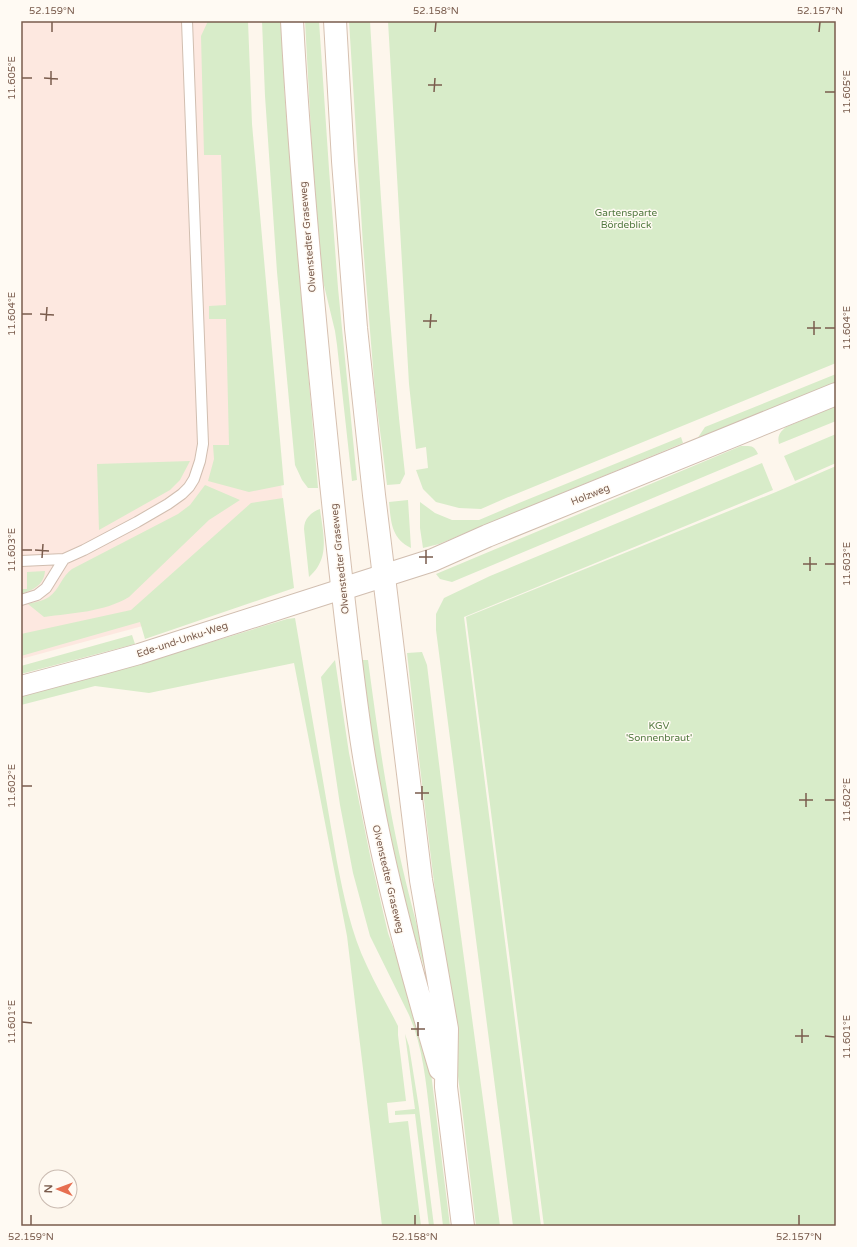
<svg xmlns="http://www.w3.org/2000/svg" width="857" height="1247" viewBox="0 0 857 1247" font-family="'Varela Round',sans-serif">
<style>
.commercial{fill:#fde8e0}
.green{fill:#d8ecc9}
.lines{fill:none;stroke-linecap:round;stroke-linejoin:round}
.service-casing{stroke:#d1beb0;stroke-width:12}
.minor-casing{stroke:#d1beb0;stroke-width:22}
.tertiary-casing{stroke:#d1beb0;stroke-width:24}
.secondary-casing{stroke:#d6c0b0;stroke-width:24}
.service{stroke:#fff;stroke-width:10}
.minor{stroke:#fff;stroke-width:20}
.tertiary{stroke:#fff;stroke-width:22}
.secondary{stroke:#fff;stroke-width:22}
.ticks{fill:none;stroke:#7a5c4d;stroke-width:1.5}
.labels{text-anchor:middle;stroke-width:3;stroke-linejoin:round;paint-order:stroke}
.park-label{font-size:10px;fill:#537a41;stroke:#fffaf3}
.street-label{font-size:10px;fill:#7a5c4d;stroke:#fffaf3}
.neatline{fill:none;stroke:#7a5c4d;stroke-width:1.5}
.ticks-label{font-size:10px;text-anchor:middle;fill:#7a5c4d}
</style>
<rect width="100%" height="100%" fill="#fdf6ec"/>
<!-- commercial -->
<path class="commercial" d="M21 21H244L247 90 290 586 21 659Z"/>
<!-- green -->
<path class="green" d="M208 21H248L252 124 284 485 249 492 208 481 214 459 213 445H229L226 319H209V306L226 305 221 155H204L201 36Z
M262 21H281L285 101 318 488H308L302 480 295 465 277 272 265 96Z
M305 21H319L329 169 338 288 357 480 352 481 337 345 335 331 322 277 313 169Z
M349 21H370C379 172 388 324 405 474L400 484 387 485 375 392 363 245Z
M388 21H836V363L506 498 481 509 459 508 436 502 423 489 416 470 428 468 426 447 416 449 409 384Z
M836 374V382L697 439 705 427Z
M836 406V421L779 444C777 436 780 432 786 427Z
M836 434V463L795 481 784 456Z
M681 437 683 443 439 544 423 548 420 528V502L435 513 452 520H479L519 503Z
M741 446C751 446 754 445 758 454L452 582 440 579 436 574Z
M190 461 180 480 170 490 99 530 97 464Z
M762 463 773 490 464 617 541 1226H513L436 630V614L444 598 490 576Z
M836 466V1226H544L466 617 776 492Z
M205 485 240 500 209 520 129 597C104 612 73 613 44 617L28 604C35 602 43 601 49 597 59 590 62 576 72 569L178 514 190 505Z
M283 498 294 588 145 639 140 622 21 656V634L131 610 251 503Z
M408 500 411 548C391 538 391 522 389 502Z
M320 509C322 527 329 551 317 568 315 571 312 574 309 577L304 529C304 519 311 512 320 509Z
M45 571C44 585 33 590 21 594V589H27V572Z
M295 618 337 862C344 897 351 933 367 966 376 986 388 1006 398 1026V1035L406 1101 387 1103 389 1123 408 1121 421 1226H382L347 936 294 663 149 693 95 686 21 705V694L202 645 287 619Z
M132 635 135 644 21 674V666Z
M422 652 427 665 451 862 500 1226H476C454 1035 428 845 407 653Z
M335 660 349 753 371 860 388 933 413 1003 431 1073 450 1226H443C439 1190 434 1153 430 1117 426 1082 423 1047 409 1015L370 936 353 873 340 805 321 677Z
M362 660H368C376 720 384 779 396 838 404 878 415 917 425 957L424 967C417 943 409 920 403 897 384 819 372 739 362 660Z
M405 1034 409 1046 419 1108 434 1226H429L415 1114 395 1115V1111L415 1109Z"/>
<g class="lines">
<defs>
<path id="service" d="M21 561 64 559 84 550 137 522 168 504 182 494 189 487 194 479 200 461 203 444 187 21
M21 600 37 595 46 588 64 559"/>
<path id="minor" d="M21 686 103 664 139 654 342 589"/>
<path id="tertiary" d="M342 589 433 560 487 536 836 394"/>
<path id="secondary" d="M292 21C299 152 311 283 324 414 332 494 340 573 350 653 355 695 360 737 368 779 385 877 412 974 440 1069
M335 21 343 161 356 328 374 495 421 880 447 1029 446 1087 463 1226"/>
</defs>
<!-- service casing -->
<use href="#service" class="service-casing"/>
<!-- minor casing -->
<use href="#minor" class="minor-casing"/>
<!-- tertiary casing -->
<use href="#tertiary" class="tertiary-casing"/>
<!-- secondary casing -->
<use href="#secondary" class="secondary-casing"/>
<!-- service -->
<use href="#service" class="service"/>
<!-- minor -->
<use href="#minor" class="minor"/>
<!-- tertiary -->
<use href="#tertiary" class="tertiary"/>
<!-- secondary -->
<use href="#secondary" class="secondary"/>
</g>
<!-- ticks -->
<path class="ticks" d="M52 32V22M435 32 436 22M819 32 820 22M22 78H32M44 78 58 79M51 85V71M428 85H442M434 92 435 78M825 92H835M22 314H32M40 314 54 315M46 321 47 307M423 321H437M430 328 431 314M807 328H821M825 328H835M814 335V321M22 550H32M35 550 49 551M419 557H433M42 558 43 544M426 564V550M803 564H817M825 564H835M810 571V557M22 786H32M415 793H429M422 800V786M799 800H813M825 800H835M806 807V793M22 1022 32 1023M411 1029H425M418 1036V1022M795 1036H809M825 1036 835 1037M802 1043V1029M31 1225V1215M415 1225V1215M799 1225V1215"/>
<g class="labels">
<!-- park labels -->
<g class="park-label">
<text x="626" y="216">Gartensparte<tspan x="626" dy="12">Bördeblick</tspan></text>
<text x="659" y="729">KGV<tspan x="659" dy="12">'Sonnenbraut'</tspan></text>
</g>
<!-- street labels -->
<g class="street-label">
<text transform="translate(307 237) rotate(-95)" y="4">Olvenstedter Graseweg</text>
<text transform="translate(590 494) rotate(-22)" y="4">Holzweg</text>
<text transform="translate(339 559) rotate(-96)" y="4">Olvenstedter Graseweg</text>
<text transform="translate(182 639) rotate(-18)" y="4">Ede-und-Unku-Weg</text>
<text transform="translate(389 879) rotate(77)" y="4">Olvenstedter Graseweg</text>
</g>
</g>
<!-- border -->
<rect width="857" height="1247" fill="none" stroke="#fffaf3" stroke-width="44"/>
<!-- north arrow -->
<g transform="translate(58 1189) rotate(271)"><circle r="19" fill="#fffaf3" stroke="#cabbb1"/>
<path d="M0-3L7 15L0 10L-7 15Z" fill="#e76f51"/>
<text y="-6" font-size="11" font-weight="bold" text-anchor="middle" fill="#7a5c4d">N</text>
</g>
<rect x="22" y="22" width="813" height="1203" class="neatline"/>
<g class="ticks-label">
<text x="52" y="14">52.159°N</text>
<text x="436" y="14">52.158°N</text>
<text x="820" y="14">52.157°N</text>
<text transform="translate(11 78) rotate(-90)" y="4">11.605°E</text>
<text transform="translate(846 92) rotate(-90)" y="4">11.605°E</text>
<text transform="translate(11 314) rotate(-90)" y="4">11.604°E</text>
<text transform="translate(846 328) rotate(-90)" y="4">11.604°E</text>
<text transform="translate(11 550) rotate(-90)" y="4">11.603°E</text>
<text transform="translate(846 564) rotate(-90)" y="4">11.603°E</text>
<text transform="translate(11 786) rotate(-90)" y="4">11.602°E</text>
<text transform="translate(846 800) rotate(-90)" y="4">11.602°E</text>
<text transform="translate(11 1022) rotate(-90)" y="4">11.601°E</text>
<text transform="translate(846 1037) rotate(-90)" y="4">11.601°E</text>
<text x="31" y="1240">52.159°N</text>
<text x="415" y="1240">52.158°N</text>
<text x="799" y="1240">52.157°N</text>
</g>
</svg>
